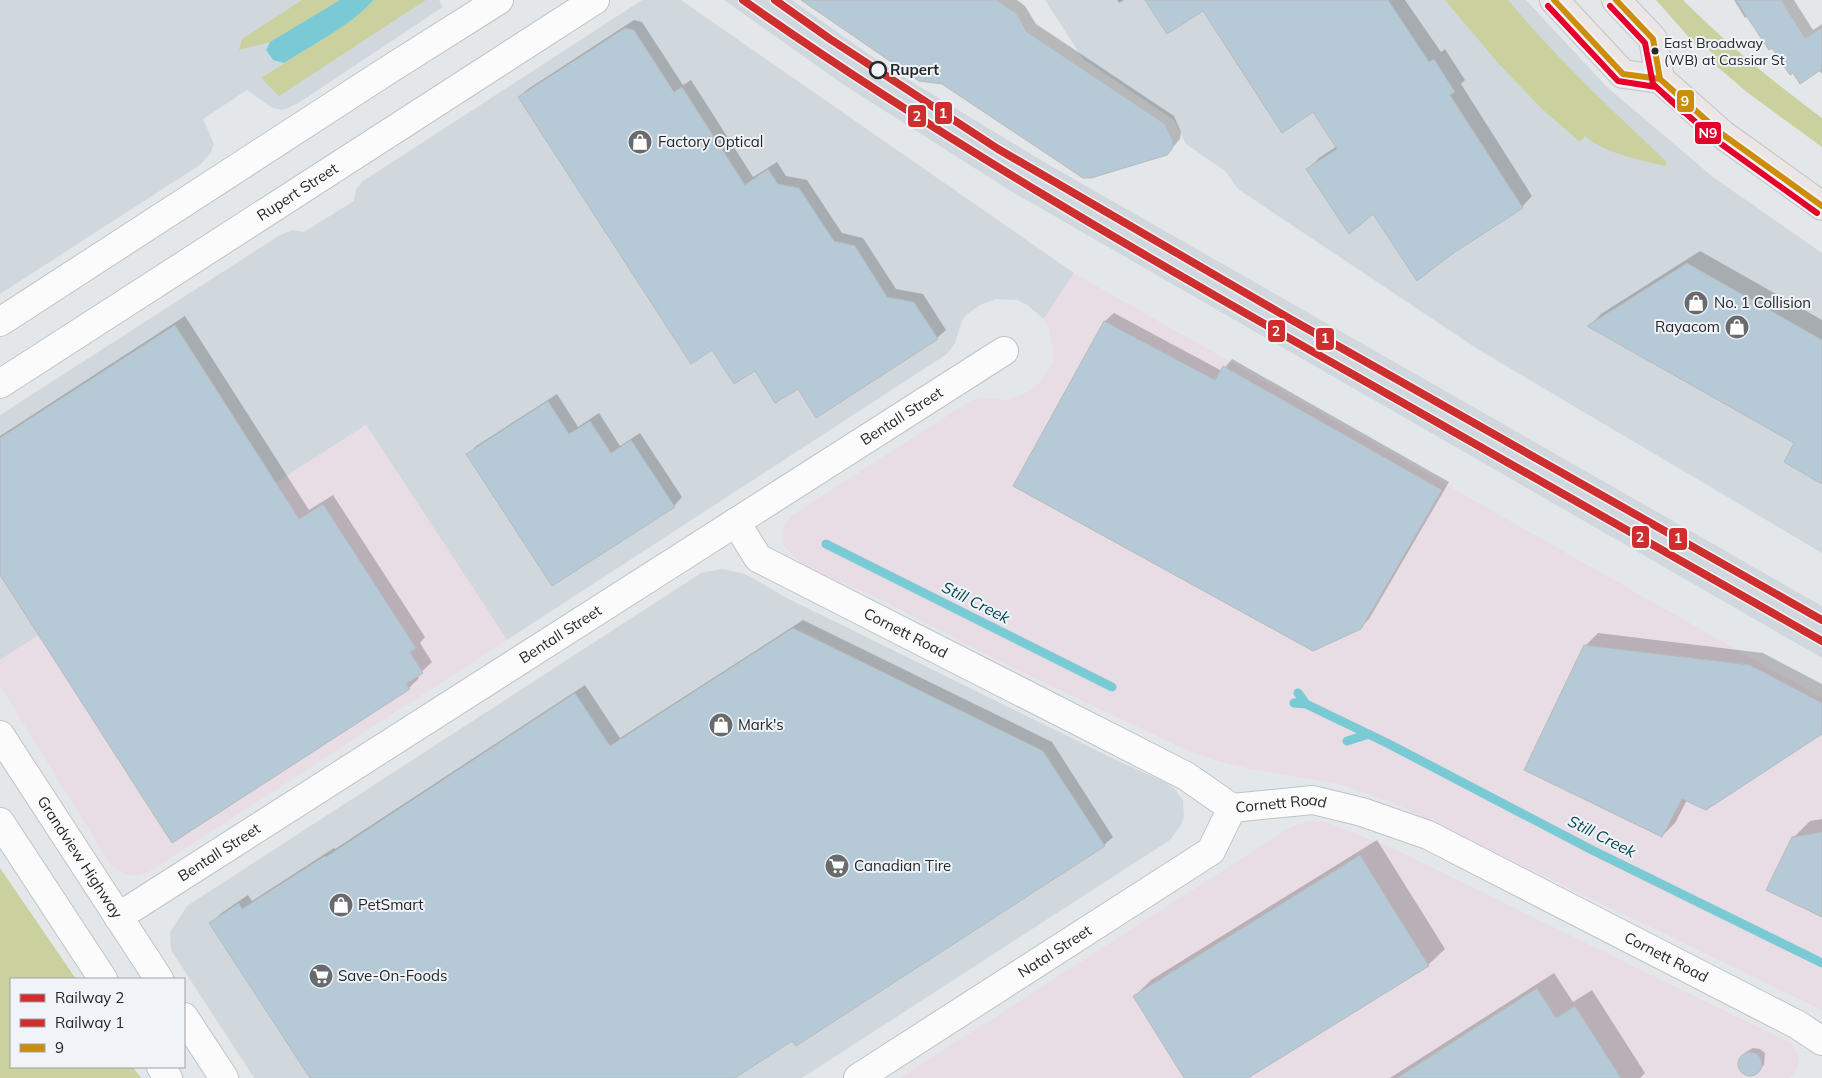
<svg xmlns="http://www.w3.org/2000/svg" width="1822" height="1078" viewBox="0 0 1822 1078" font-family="Mulish,sans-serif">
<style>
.built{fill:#d1d8dd}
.industrial{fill:#e8dde5}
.green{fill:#cad19e}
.water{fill:#7acad5}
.shadow{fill:#0003}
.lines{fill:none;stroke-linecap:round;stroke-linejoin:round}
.stream{stroke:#7acad5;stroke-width:9}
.building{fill:#b6c9d7;stroke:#b7babb}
.street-casing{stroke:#c0c3c4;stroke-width:30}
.secondary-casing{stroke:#c0c3c4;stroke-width:30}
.primary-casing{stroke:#c2c3c4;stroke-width:30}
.street{stroke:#fbfbfc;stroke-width:28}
.secondary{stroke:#fbfbfc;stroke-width:28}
.primary{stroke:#ece5e5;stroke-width:28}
.bus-1-casing{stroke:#f0f4f9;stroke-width:10}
.bus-2-casing{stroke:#f0f4f9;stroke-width:10}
.bus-1{stroke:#cd8d08;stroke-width:6}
.bus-2{stroke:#e4002b;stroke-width:6}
.rail-1-casing{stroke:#f0f4f9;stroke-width:11}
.rail-2-casing{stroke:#f0f4f9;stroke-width:11}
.rail-1{stroke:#cf2e2f;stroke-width:8}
.rail-2{stroke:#cf2e2f;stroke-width:8}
.bus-dot{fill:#252728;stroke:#f0f4f9;stroke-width:2}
.stop-dot{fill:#f0f4f9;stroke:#252728;stroke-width:2.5}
.labels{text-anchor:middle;stroke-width:4;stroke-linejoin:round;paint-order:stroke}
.bus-label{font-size:14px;fill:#252728;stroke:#f0f4f9;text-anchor:start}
.stop-label{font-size:15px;font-weight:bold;fill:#252728;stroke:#f0f4f9;text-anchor:start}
.poi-label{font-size:15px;fill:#252728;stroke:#f0f4f9;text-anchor:start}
.street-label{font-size:15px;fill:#252728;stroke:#f0f4f9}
.water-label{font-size:16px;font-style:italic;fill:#014951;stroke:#f0f4f9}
.line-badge{stroke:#f0f4f9;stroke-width:2}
.badge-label{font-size:14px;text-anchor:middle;font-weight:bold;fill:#fff}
</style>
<rect width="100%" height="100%" fill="#e4e7e9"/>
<!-- built -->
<path class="built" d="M0 0H439L443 7 300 102 286 109 281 110 271 107 247 90 203 119 214 144 210 154 200 165 0 294Z
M642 0H681L1074 273 1044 319 1027 305 1017 300 997 299 980 305 966 315 962 321 955 343 947 354 507 640 366 425 0 660V415L280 235 293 230 304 232 354 201 356 189 363 181Z
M724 0H792L881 63 1044 162 1822 606V658L1009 190 844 85Z
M1045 0H1526L1607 87 1713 177 1822 253V553L1479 350 1238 189 1225 171 1186 144 1174 120 1083 59Z
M722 569 741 573 751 577 785 597 1118 761 1165 782 1174 788 1183 800 1184 817 1181 825 1170 840 802 1078H254L171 950 170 932 187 906 701 573Z"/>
<!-- industrial -->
<path class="industrial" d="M1074 273 1822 698V1010L1387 800 1338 784 1251 769 1213 760 1184 749 1015 669 883 601 809 568 792 555 784 545 783 538 784 527 792 515 972 400 980 397 1003 400 1013 398 1030 391 1043 379 1053 361V349L1049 328 1044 319Z
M366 425 507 640 149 872 140 875 133 876 119 871 111 865 0 686V660Z
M1307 821H1320L1329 823 1399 851 1790 1043 1795 1049 1799 1057 1798 1064 1795 1072 1789 1078H900L1287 829Z"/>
<!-- green -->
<path class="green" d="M302 0H340L270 42 239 50 242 39Z
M373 0H426L279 96 261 78 343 26 369 5Z
M1445 0H1508C1557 59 1612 110 1667 162L1665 166C1638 159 1606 154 1585 136L1580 142 1541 108 1498 63Z
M1656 0H1683C1726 43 1773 82 1822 118V147L1748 93 1714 64 1718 59 1705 46 1701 51Z
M0 868 76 979H11V1067H133L141 1078H0Z"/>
<!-- water -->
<path class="water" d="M340 0H373C356 22 309 47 284 63L273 60 266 50 270 42Z"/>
<!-- shadow -->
<path class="shadow" d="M808 0H1017L1025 6 1036 24 1174 116 1181 132 1180 139 1167 154 942 83Z
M1117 0H1124L1119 3Z
M1147 0H1405L1441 52 1445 49 1465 80 1461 84 1532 196 1522 207 1373 212 1308 169 1319 158 1337 146 1313 111 1203 9Z
M1734 0H1794L1813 30 1822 24V74L1819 70 1773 46 1748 16 1745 18Z
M634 20 642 22 683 85 691 80 753 177 777 162 786 176 807 180 842 233 863 238 896 289 923 294 946 330 937 338 798 387 755 369 712 348 519 97 528 89Z
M1700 251 1822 320V483L1795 443 1589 326 1601 314Z
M1114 313 1222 371 1232 359 1449 482 1369 619 1360 628 1015 485 1105 321Z
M185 316 309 510 333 495 425 637 420 643 432 662 417 676 419 678 409 688 0 573V436Z
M557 394 578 427 599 413 620 446 640 433 682 497 674 506 468 455 476 446Z
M803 620 1052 742 1113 837 1104 845 792 1039 732 1078H311L211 923 220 914 248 895 252 901 334 848 335 849 585 685 620 738Z
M1598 633 1763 653 1822 684V733L1687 800 1675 823 1662 836 1585 646Z
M1822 819V916L1793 838 1810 821Z
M1377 840 1445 949 1428 965 1246 1078H1186L1135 996 1151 980Z
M1554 973 1573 1002 1592 990 1645 1073 1640 1078H1390Z
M1753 1048 1760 1049 1765 1053 1764 1065 1751 1075 1744 1073 1740 1067V1059L1746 1052Z"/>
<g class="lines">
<!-- stream -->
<path class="stream" d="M826 544 1112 687
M1298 693 1306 704
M1294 703 1306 704 1387 743 1592 850 1822 963
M1347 741 1369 734"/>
</g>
<!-- building -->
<path class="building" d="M801 0H996L1017 14 1027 32 1165 124 1173 141 1172 149 1167 155 1091 178H1083L942 84 919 81Z
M1145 0H1388L1429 62 1434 59 1455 92 1450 95 1523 208 1452 254 1417 281 1373 214 1349 234 1306 169 1337 149 1313 112 1282 133 1203 11 1167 34Z
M1736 0H1781L1805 38 1822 28V69L1800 84 1793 73 1790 75 1772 48 1769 50Z
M625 28 634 30 674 92 682 87 745 185 768 169 778 184 799 188 834 241 855 246 887 297 914 302 938 339 816 418 798 389 775 403 755 371 734 384 712 350 691 364 518 97Z
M1687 263 1822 340V484L1784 462 1794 443 1587 326Z
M1104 321 1215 380 1223 366 1442 490 1361 629 1313 651 1013 486Z
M175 325 299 519 323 504 416 648 410 652 423 673 406 684 410 689 172 843 0 575V438Z
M548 401 569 434 590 421 611 453 631 440 675 507 552 586 466 454Z
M793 628 1043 751 1105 846 796 1046 792 1041 735 1078H310L209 923 239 903 242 909 325 856 326 857 575 693 610 746Z
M1584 645 1750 665 1822 703V734L1706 810 1682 799 1662 837 1524 770Z
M1822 832V917L1766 890 1792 837Z
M1360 855 1429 966 1248 1078H1184L1133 996Z
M1537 988 1556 1018 1575 1006 1621 1078H1397Z
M1738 1064a12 12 0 1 1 24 0a12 12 0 1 1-24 0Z"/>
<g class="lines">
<defs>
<g id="street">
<path id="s1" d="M736 522 758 558 1186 776 1232 808 1313 800 1362 812 1428 835 1798 1025 1822 1041"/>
<path id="s2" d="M118 917 1004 351"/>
<path id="s3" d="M858 1078 1211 851 1232 808"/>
</g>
<g id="secondary">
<path d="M0 322 385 72 499 0"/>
<path id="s4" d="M0 384 595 0"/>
<path id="s5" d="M0 735 159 979"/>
<path d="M0 822 103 979"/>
<path d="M184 1017 224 1078"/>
<path d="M161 1067 168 1078"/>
</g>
<path id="primary" d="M1554 0 1623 74 1660 79 1722 134 1822 206
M1616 0 1653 39 1660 79"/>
</defs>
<!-- street casing -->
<use href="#street" class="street-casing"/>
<!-- secondary casing -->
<use href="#secondary" class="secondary-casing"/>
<!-- primary casing -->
<use href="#primary" class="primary-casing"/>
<!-- street -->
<use href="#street" class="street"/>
<!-- secondary -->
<use href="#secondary" class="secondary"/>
<!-- primary -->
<use href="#primary" class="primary"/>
<defs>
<path id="bus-1" d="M1554 0 1623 74 1660 79 1722 134 1822 206
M1616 0 1653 39 1660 79 1689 105"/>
<path id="bus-2" d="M1548 6 1618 81 1656 87 1717 141 1817 213
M1610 6 1645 43 1653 84 1683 112"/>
</defs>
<!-- bus-1 casing -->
<use href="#bus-1" class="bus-1-casing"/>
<!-- bus-2 casing -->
<use href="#bus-2" class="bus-2-casing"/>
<!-- bus-1 -->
<use href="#bus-1" class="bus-1"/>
<!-- bus-2 -->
<use href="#bus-2" class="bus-2"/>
<defs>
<path id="rail-1" d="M743 0C942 140 1149 259 1361 379 1515 466 1669 553 1822 641"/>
<path id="rail-2" d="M775 0 830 39 998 149 1292 320 1822 620"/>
</defs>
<!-- rail-1 casing -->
<use href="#rail-1" class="rail-1-casing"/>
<!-- rail-2 casing -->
<use href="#rail-2" class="rail-2-casing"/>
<!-- rail-1 -->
<use href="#rail-1" class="rail-1"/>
<!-- rail-2 -->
<use href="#rail-2" class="rail-2"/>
</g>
<!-- icons -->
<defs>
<symbol id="shop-disc" viewBox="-11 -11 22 22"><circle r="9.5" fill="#686a6c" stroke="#f0f4f9"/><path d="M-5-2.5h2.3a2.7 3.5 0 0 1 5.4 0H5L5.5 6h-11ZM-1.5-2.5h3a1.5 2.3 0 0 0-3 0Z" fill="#fff"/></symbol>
<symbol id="supermarket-disc" viewBox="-11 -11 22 22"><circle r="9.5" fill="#686a6c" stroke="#f0f4f9"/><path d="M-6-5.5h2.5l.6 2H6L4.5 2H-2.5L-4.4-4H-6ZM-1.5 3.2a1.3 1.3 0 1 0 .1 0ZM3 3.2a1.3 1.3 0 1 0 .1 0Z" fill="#fff"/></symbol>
</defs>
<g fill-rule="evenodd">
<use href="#shop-disc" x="626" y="128" width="28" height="28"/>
<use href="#shop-disc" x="1682" y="289" width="28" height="28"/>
<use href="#shop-disc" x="1723" y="313" width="28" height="28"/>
<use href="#shop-disc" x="707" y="711" width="28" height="28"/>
<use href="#supermarket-disc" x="823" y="852" width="28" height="28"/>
<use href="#shop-disc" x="327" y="891" width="28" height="28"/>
<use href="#supermarket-disc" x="307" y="962" width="28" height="28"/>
</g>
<!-- markers -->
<circle class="bus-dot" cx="1655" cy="51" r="4.5"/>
<circle class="stop-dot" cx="878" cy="70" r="8"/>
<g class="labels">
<!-- bus labels -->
<g class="bus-label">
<text x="1664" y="48">East Broadway<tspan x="1664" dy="17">(WB) at Cassiar St</tspan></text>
</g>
<!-- stop labels -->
<g class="stop-label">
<text x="890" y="75">Rupert</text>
</g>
<!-- poi labels -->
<g class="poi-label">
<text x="658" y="147">Factory Optical</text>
<text x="1714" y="308">No. 1 Collision</text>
<text x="1720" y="332" text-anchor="end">Rayacom</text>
<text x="738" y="730">Mark's</text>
<text x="854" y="871">Canadian Tire</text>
<text x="358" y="910">PetSmart</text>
<text x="338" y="981">Save-On-Foods</text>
</g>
<!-- street labels -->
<g class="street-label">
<text dy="5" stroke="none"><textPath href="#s4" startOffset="354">Rupert Street</textPath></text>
<text dy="5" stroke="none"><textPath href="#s2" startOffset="930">Bentall Street</textPath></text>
<text dy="5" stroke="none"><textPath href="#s1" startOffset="208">Cornett Road</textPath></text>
<text dy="5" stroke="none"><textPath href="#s2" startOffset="525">Bentall Street</textPath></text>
<text dy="5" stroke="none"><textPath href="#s1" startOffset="628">Cornett Road</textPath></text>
<text dy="5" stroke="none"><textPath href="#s2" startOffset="120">Bentall Street</textPath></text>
<text dy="5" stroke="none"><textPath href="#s5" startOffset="146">Grandview Highway</textPath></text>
<text dy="5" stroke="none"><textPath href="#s3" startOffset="234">Natal Street</textPath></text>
<text dy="5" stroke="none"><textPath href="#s1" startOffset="1048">Cornett Road</textPath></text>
</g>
<!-- water labels -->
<g class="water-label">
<text transform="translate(976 602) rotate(27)" y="6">Still Creek</text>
<text transform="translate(1602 836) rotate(27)" y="6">Still Creek</text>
</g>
</g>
<g class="line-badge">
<rect x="1676" y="89" width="19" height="24" rx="5" fill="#cd8d08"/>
<rect x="934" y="101" width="19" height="24" rx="5" fill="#cf2e2f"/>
<rect x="907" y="104" width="20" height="24" rx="5" fill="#cf2e2f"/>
<rect x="1694" y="121" width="28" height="24" rx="5" fill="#e4002b"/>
<rect x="1267" y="319" width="19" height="24" rx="5" fill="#cf2e2f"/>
<rect x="1315" y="327" width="20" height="24" rx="5" fill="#cf2e2f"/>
<rect x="1631" y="525" width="19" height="24" rx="5" fill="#cf2e2f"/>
<rect x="1668" y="527" width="20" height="24" rx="5" fill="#cf2e2f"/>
</g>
<g class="badge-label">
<text x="1685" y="106">9</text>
<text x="943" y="118">1</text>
<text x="917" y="121">2</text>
<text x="1708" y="138">N9</text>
<text x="1276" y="336">2</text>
<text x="1325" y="343">1</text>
<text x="1640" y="542">2</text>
<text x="1678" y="543">1</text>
</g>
<!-- legend -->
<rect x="10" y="978" width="175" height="90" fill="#f0f4f9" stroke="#9fa2a5"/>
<rect x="20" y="994" width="25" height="8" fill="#cf2e2f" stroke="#9fa2a5"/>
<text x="55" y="1003" font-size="15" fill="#252728">Railway 2</text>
<rect x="20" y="1019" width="25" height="8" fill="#cf2e2f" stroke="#9fa2a5"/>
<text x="55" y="1028" font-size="15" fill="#252728">Railway 1</text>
<rect x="20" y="1044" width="25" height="8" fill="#cd8d08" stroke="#9fa2a5"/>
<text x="55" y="1053" font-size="15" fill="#252728">9</text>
</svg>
